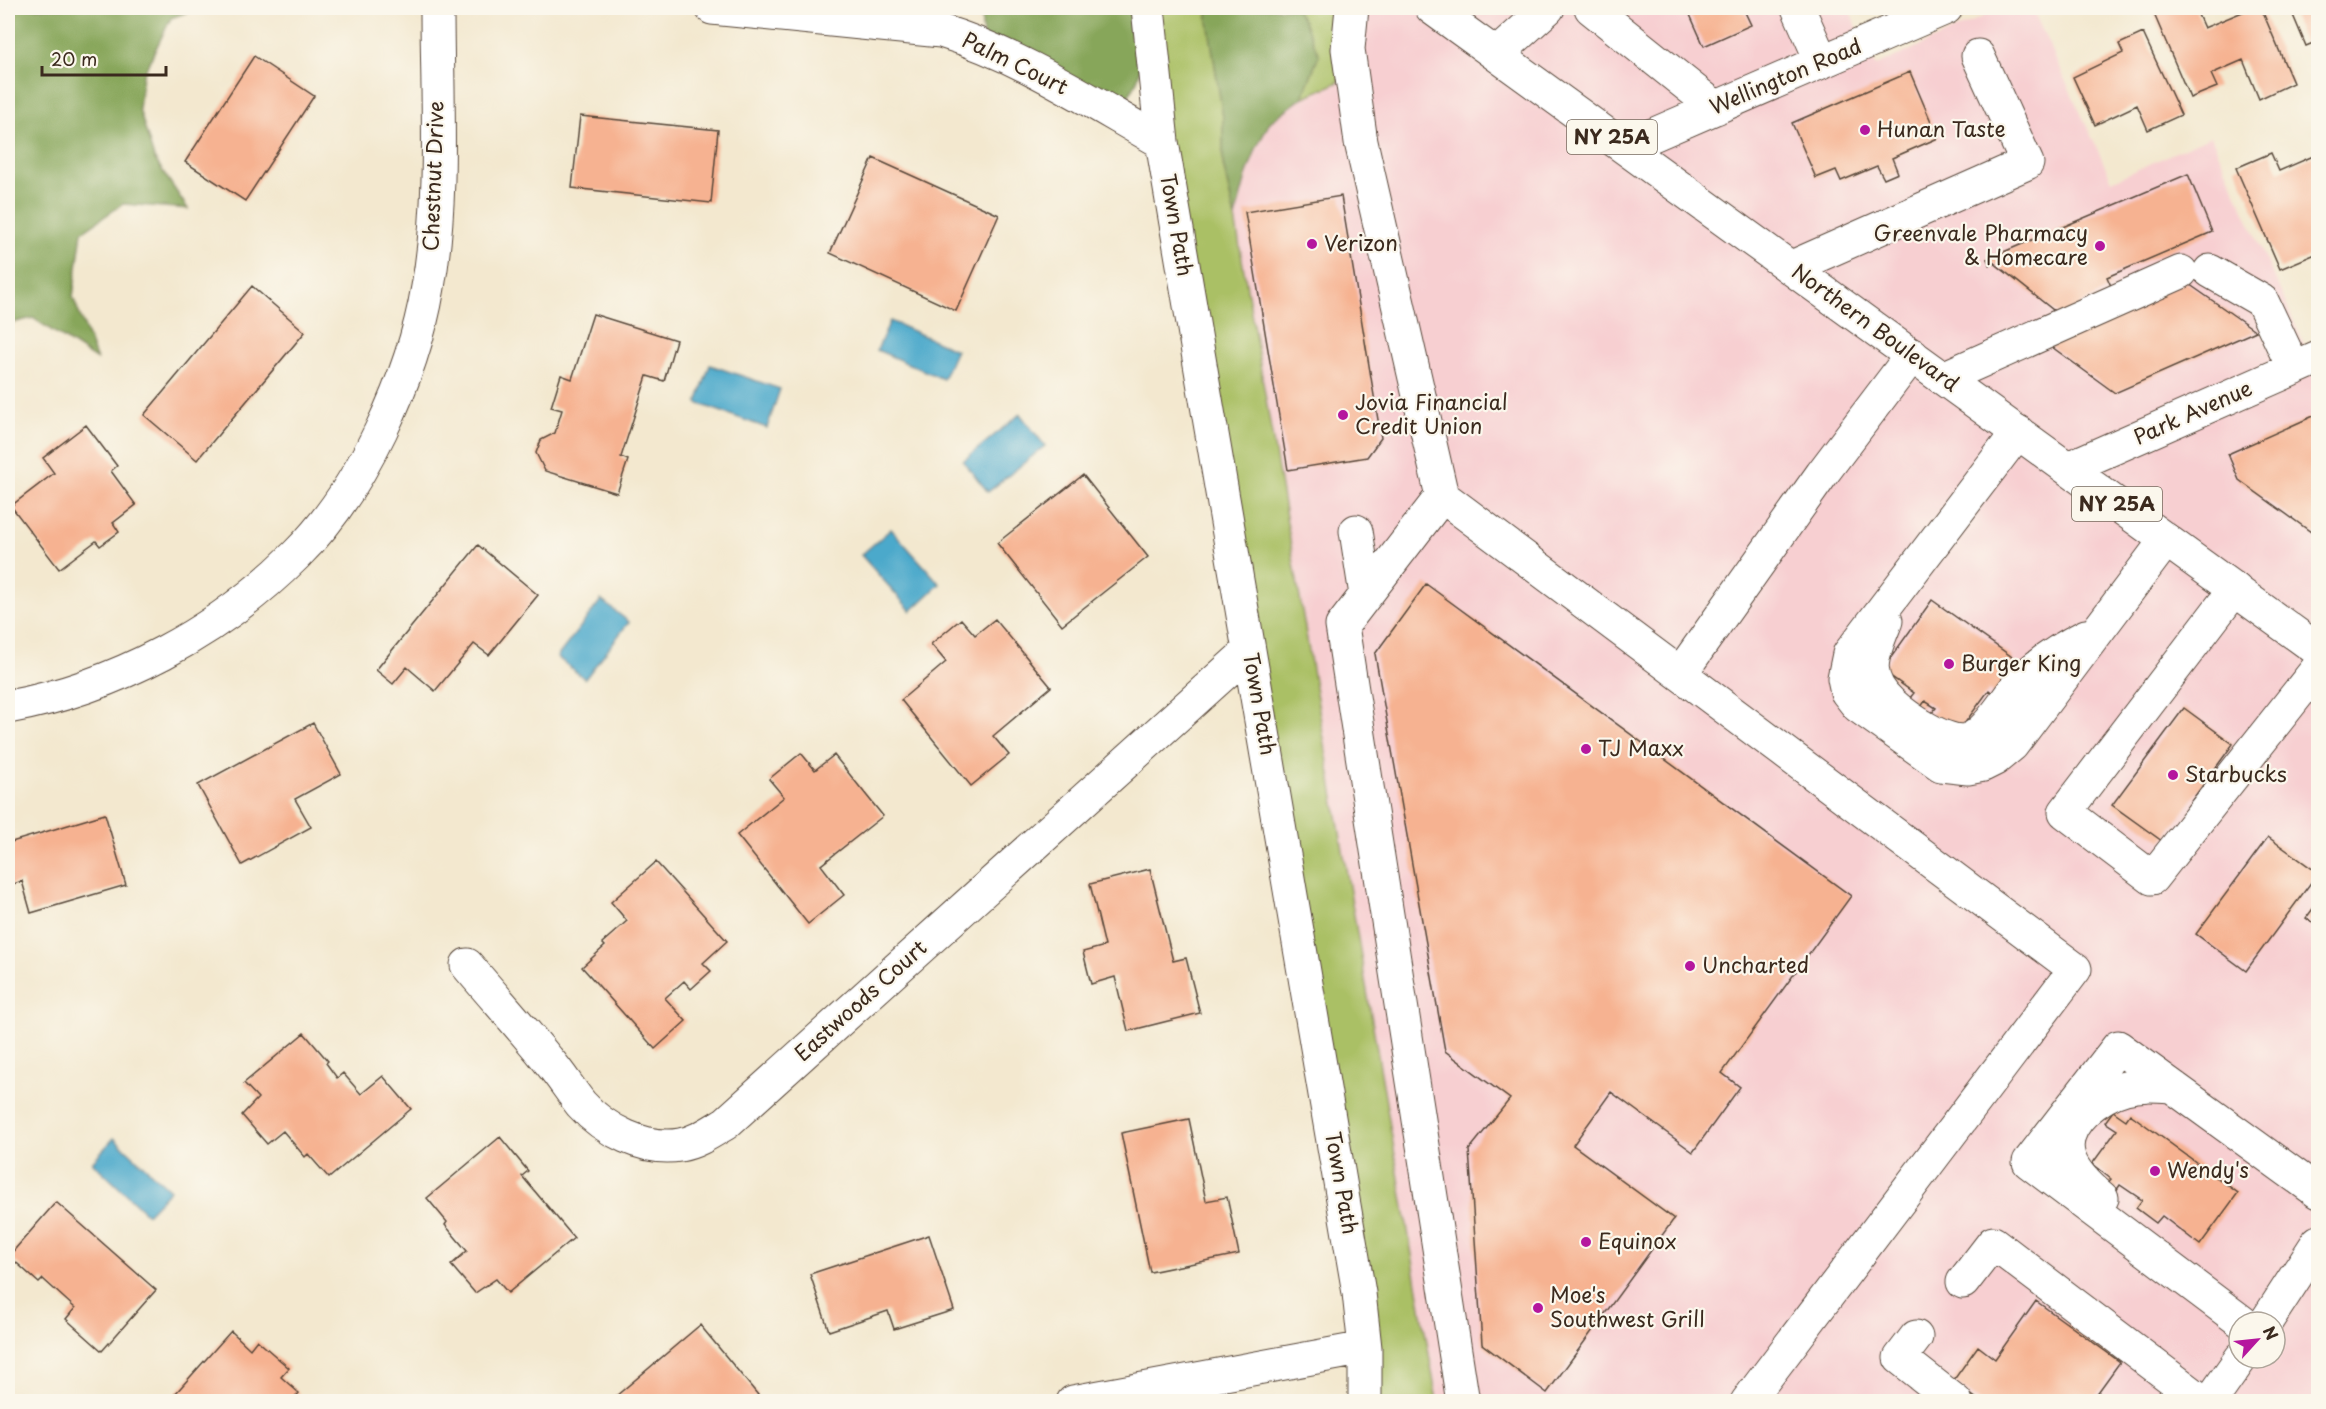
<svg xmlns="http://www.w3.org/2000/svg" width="2326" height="1409" viewBox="0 0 2326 1409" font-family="'Playpen Sans',sans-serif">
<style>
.built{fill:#f7cfd1;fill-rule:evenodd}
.green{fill:#aac065;stroke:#727542;stroke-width:1.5}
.forest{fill:#87a65a;stroke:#61683c;stroke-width:1.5}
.water{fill:#4ca9cb;stroke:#446a74;stroke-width:1.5}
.building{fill:#f6b291}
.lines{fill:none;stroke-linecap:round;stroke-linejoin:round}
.minor-casing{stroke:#574639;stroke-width:35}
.major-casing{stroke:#574639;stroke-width:35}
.minor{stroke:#fff;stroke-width:33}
.major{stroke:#fff;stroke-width:33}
.poi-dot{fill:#b5179e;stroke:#fbf7ec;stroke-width:2}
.labels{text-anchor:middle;stroke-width:4.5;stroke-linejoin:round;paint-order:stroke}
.shield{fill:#fbf7ec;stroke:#75685c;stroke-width:1.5}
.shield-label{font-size:20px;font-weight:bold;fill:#3b2a1e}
.street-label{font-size:21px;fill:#3b2a1e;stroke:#fbf7ec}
.poi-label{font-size:21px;fill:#3b2a1e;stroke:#fbf7ec;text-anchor:start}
</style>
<rect width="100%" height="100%" fill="#fbf7ec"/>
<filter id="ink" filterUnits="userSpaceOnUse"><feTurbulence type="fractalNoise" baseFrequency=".0167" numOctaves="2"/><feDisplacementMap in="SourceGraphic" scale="12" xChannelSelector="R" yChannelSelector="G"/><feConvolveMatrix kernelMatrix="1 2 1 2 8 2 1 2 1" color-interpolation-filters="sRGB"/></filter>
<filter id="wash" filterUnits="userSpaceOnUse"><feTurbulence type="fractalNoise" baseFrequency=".008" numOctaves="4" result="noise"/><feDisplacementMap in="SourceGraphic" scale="24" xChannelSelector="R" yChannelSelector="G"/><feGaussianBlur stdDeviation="1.35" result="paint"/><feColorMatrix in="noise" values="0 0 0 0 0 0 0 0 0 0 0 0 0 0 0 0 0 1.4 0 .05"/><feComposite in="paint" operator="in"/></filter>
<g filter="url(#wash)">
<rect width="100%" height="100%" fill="#f3e8cf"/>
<!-- built -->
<path class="built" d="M1148 8H1848L1876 66 2002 8H2032L2112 181 2211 136 2312 362 2318 360V1401H1365ZM2239 1322H2275V1358H2239Z"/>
<!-- green -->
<path class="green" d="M1143 8H1206L1223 117V164L1235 218 1437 1401H1365Z
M1295 8H1344L1339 82 1302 98 1319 55Z"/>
<!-- forest -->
<path class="forest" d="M8 8H199L171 18 143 75 139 109 154 158 188 209 123 204 82 232 73 297 97 360 33 318 8 324Z
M983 8H1143C1146 31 1145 77 1128 96 1124 101 1114 105 1108 109L983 38 981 12Z
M1206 8H1295L1304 21 1319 55 1302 98 1270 122 1256 149 1246 177 1235 218 1223 164V117Z"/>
<!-- water -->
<path class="water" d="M890 321 956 350 943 379 877 350Z
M710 365 780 389 767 428 697 403Z
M1020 414 1045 446 988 492 963 461Z
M891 529 940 584 911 611 861 555Z
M601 600 629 622 585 679 557 657Z
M114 1138 170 1190 147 1214 92 1162Z"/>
<g id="blocks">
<!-- building -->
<path class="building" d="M1687 8H1743L1751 25 1704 46Z
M2169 8H2195L2204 28 2252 8H2261L2293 83 2259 99 2243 60 2211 74 2217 87 2190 98 2154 14Z
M2290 8H2318V41L2306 46Z
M2143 33 2181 115 2148 130 2137 105 2095 125 2073 77 2123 53 2119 44Z
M254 56 314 96 245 201 185 162Z
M1910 72 1938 138 1892 158 1898 173 1884 179 1877 166 1841 181 1836 170 1816 178 1792 123Z
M580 116 718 130 711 203 572 188Z
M2271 153 2279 171 2318 154V253L2280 269 2236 168Z
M873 158 999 215 956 311 830 253Z
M2188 174 2212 232 2107 277 2111 286 2062 317 1994 263 1990 265 1987 259Z
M1341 196 1381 438 1367 457 1288 470 1245 212Z
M2186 282 2256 331 2115 393 2045 342Z
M252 286 305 332 197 460 144 415Z
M593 314 676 340 664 381 647 376 621 457 628 460 617 493 545 471 536 453 541 440 555 433 562 410 551 407 561 375 572 379Z
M2318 414V537L2239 480 2228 454Z
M86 425 117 466 111 471 136 505 113 523 119 532 100 546 96 541 59 569 11 506 54 473 43 458Z
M1083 475 1148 557 1062 625 997 543Z
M478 545 538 595 489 655 474 644 435 691 407 667 393 684 376 670Z
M1426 584 1851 896 1722 1073 1740 1087 1693 1152 1611 1092 1573 1145 1674 1219 1547 1393 1482 1344 1469 1150 1510 1099 1445 1051 1375 654Z
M1932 600 2012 657 2013 672 1996 696 1989 690 1964 724 1962 731 1930 715 1936 708 1925 701 1921 707 1909 699 1914 693 1882 670Z
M961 619 975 635 995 619 1051 687 993 736 1009 755 971 786 901 700 946 662 931 644Z
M2184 708 2233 744 2162 841 2112 805Z
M313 723 341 774 295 799 311 827 242 865 198 785Z
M801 753 815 770 834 755 883 816 821 865 844 895 808 924 737 835 784 797 769 779Z
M105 814 126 885 31 913 22 881 8 886V843Z
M2268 837 2318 873 2246 971 2196 934Z
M656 862 727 941 703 963 711 971 691 989 684 981 665 998 686 1021 655 1049 582 967 605 946 602 943 627 921 611 902Z
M1150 869 1173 961 1186 958 1200 1013 1128 1031 1115 977 1091 984 1083 952 1105 946 1090 884Z
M2318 902V927L2306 918Z
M304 1033 328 1061 326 1063 337 1078 343 1073 361 1094 383 1076 411 1109 329 1178 308 1154 305 1157 283 1131 267 1144 242 1115 258 1098 244 1083Z
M2113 1111 2126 1120 2130 1114 2238 1193 2200 1245 2162 1216 2156 1223 2136 1208 2142 1200 2120 1185 2116 1191 2106 1185 2111 1179 2092 1164 2117 1130 2105 1122Z
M1189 1119 1206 1201 1227 1197 1239 1254 1150 1272 1121 1133Z
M500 1137 528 1171 522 1176 574 1238 508 1293 496 1279 475 1293 451 1265 467 1251 445 1225 447 1222 427 1198Z
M56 1202 156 1290 102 1351 66 1319 75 1308 43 1279 39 1283 9 1256Z
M929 1235 954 1310 894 1329 888 1311 829 1331 810 1274Z
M2036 1301 2120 1362 2091 1402H1981L1953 1381 1978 1346 1995 1359Z
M700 1325 758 1395 750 1402H609Z
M231 1331 250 1349 257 1340 289 1368 281 1377 299 1393 293 1400 295 1402H184L175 1394Z"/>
</g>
</g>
<g filter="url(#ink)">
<use href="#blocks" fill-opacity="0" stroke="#574639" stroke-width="1.5"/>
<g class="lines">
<defs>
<path id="minor" d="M712 8 941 31C1020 55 1091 102 1162 142
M1148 8 1162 142 1359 1293 1365 1348V1402
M1352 8 1348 49 1361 142 1442 496 2075 969 1747 1402
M1591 8 1716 108
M1798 8 1822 62
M1497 54 1548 8
M1625 147 1946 8
M1792 267 2027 163 1978 56
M2210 271 2262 301 2294 369
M1943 378 2181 272
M2018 432 1849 654 1844 678 1847 692 1858 706 1941 765 1968 768 1983 765 1995 759 2012 745 2166 540
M2068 468 2318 358
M1442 496 1342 626 1463 1402
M1356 531 1366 595
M2235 589 2065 812 2152 878 2318 668
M1886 621C1873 653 1861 676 1891 703 1905 716 1947 746 1967 740 1989 734 2009 692 2025 677 2043 660 2064 647 2086 636
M1680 674 1822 474 1912 355
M8 707C114 688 219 632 296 555 361 491 413 377 428 287 444 198 437 98 437 8
M467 965C494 997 522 1028 548 1060 560 1074 570 1090 581 1104 604 1130 645 1151 680 1145 697 1142 711 1132 726 1123L1249 651
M2102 1198C2072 1173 2050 1145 2085 1111 2096 1101 2110 1092 2125 1088 2140 1084 2155 1085 2171 1086
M1963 1282 1993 1243 2203 1402
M2242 1322 2029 1162 2118 1047 2318 1192
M1916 1337 1900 1358 1956 1402
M1073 1402 1365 1348"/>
<path id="major" d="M1432 8 2318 650
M2266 1322 2318 1242
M2210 1402 2241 1358"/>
</defs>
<!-- minor casing -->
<use href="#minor" class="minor-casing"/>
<!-- major casing -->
<use href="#major" class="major-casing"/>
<!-- minor -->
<use href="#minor" class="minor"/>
<!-- major -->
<use href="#major" class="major"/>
</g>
</g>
<!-- markers -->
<g class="poi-dot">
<circle cx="1865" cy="130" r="6"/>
<circle cx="1312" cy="244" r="6"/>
<circle cx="2100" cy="246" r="6"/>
<circle cx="1343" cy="415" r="6"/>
<circle cx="1949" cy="664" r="6"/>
<circle cx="1586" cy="749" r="6"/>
<circle cx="2173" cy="775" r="6"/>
<circle cx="1690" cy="966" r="6"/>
<circle cx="2155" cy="1171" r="6"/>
<circle cx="1586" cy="1242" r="6"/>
<circle cx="1538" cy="1308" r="6"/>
</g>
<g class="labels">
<!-- shield labels -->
<g class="shield">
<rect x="1567" y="120" width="90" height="34" rx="4.5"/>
<rect x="2072" y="487" width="90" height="34" rx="4.5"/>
</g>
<g class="shield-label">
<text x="1612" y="144">NY 25A</text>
<text x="2117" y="511">NY 25A</text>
</g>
<!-- street labels -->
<g class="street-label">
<text transform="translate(1015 64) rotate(26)" y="7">Palm Court</text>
<text transform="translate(1786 77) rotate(-23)" y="7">Wellington Road</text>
<text transform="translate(434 176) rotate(-88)" y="7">Chestnut Drive</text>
<text transform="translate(1176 225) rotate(80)" y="7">Town Path</text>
<text transform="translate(1875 328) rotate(36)" y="7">Northern Boulevard</text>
<text transform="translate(2193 413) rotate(-24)" y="7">Park Avenue</text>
<text transform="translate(1259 704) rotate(80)" y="7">Town Path</text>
<text transform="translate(861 1001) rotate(-42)" y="7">Eastwoods Court</text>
<text transform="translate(1341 1183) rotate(80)" y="7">Town Path</text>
</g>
<!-- poi labels -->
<g class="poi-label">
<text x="1877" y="137">Hunan Taste</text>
<text x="2088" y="241" text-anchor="end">Greenvale Pharmacy<tspan x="2088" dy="24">&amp; Homecare</tspan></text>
<text x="1324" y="251">Verizon</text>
<text x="1355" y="410">Jovia Financial<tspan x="1355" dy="24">Credit Union</tspan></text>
<text x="1961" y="671">Burger King</text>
<text x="1598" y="756">TJ Maxx</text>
<text x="2185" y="782">Starbucks</text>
<text x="1702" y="973">Uncharted</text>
<text x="2167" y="1178">Wendy's</text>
<text x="1598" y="1249">Equinox</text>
<text x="1550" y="1303">Moe's<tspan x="1550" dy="24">Southwest Grill</tspan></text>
</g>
</g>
<!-- margin -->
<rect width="2326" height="1409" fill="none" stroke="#fbf7ec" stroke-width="30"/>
<!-- north arrow -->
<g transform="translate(2257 1340) rotate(63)"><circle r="28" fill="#fbf7ec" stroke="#aea59a" stroke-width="1.5"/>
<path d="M0-4.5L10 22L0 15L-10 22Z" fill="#b5179e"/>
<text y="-9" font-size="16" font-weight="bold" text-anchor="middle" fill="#3b2a1e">N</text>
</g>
<!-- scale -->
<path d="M42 66v9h124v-9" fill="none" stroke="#3b2a1e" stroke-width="3"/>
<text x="51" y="66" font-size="18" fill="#3b2a1e" stroke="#fbf7ec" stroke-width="4.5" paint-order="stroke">20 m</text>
</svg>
